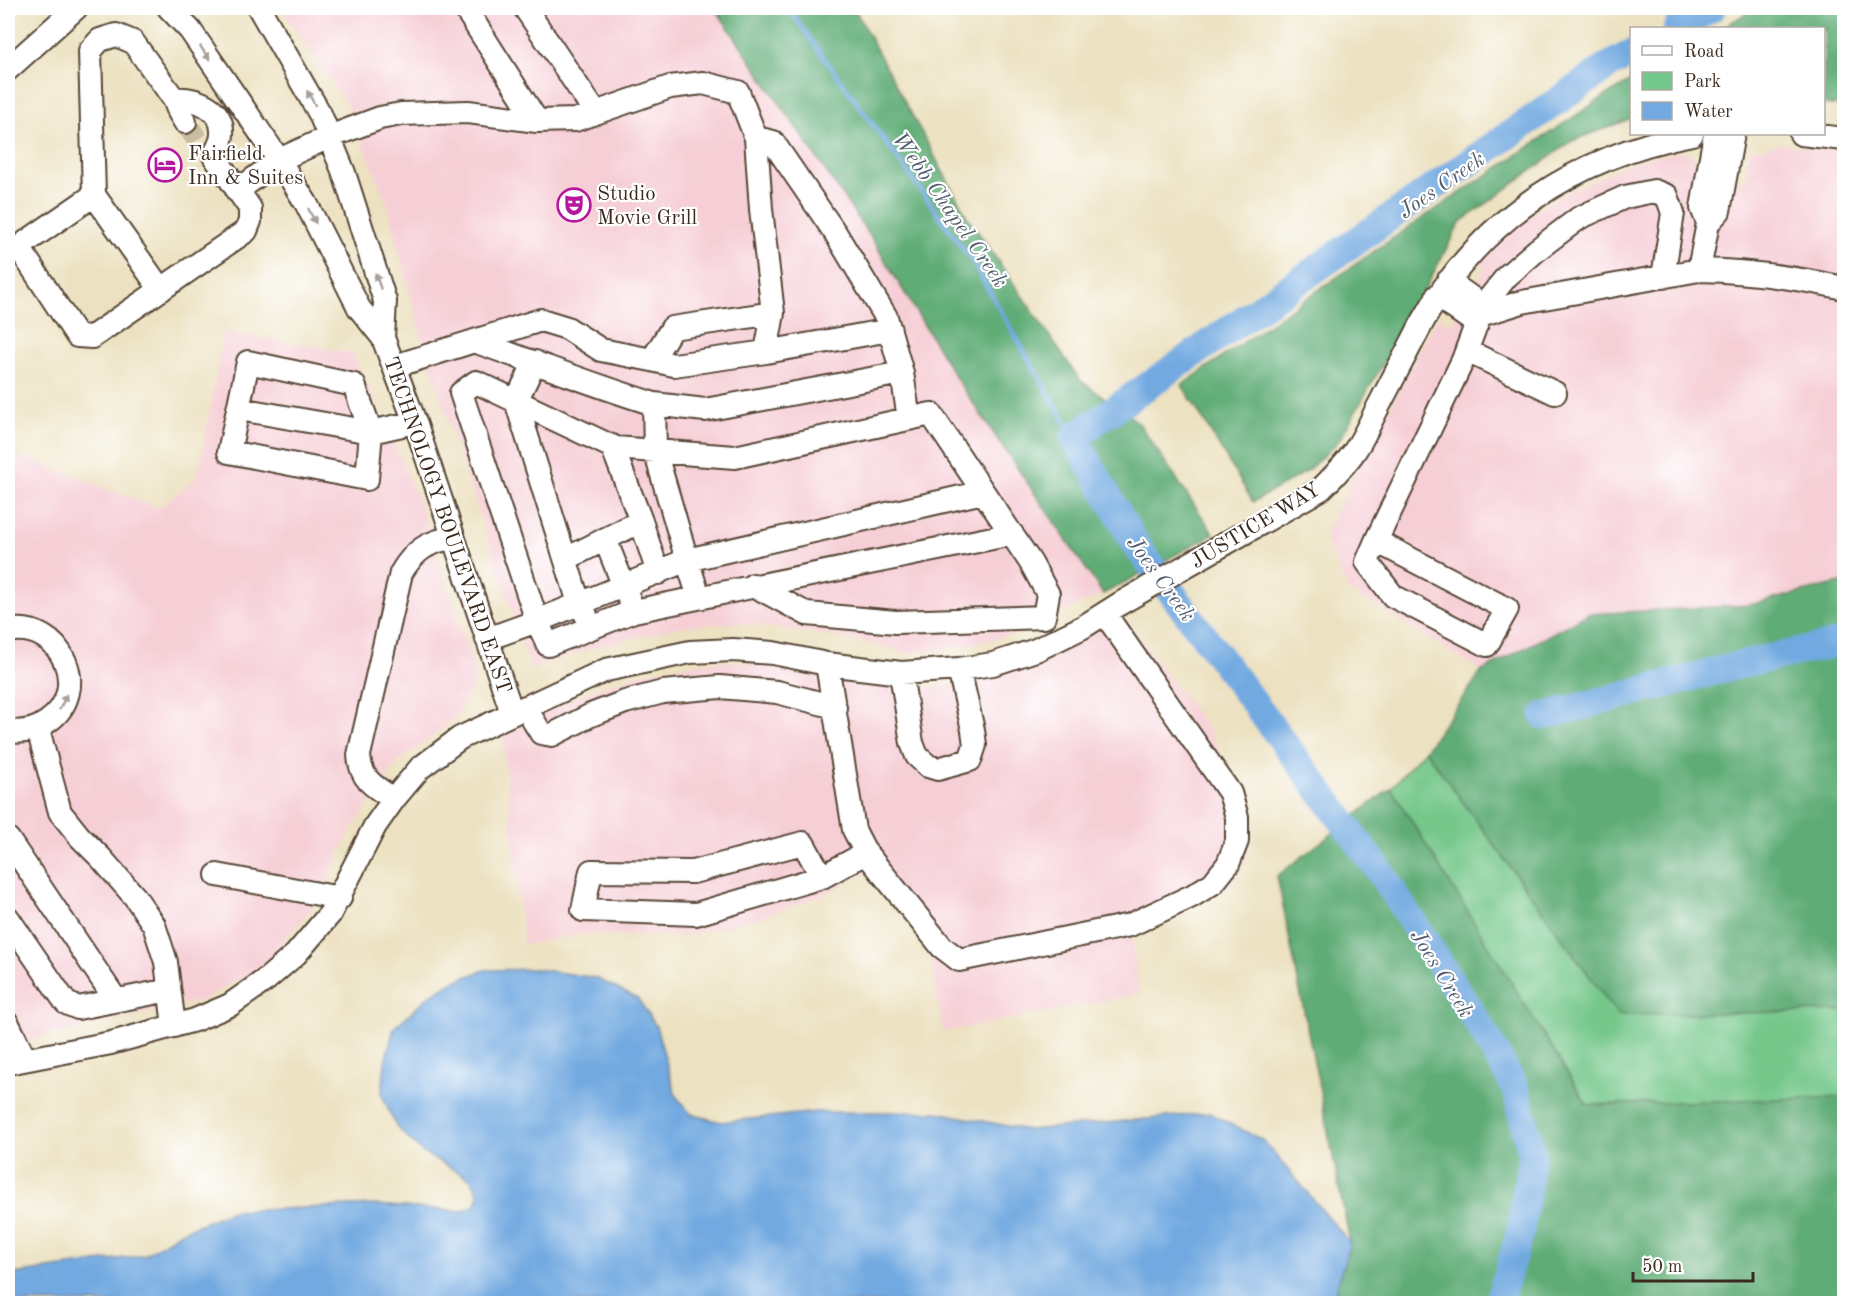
<svg xmlns="http://www.w3.org/2000/svg" width="1852" height="1311" viewBox="0 0 1852 1311" font-family="'Old Standard TT',serif">
<style>
.built{fill:#f6cfd6}
.green{fill:#74c78a;stroke:#587854;stroke-width:1.5}
.forest{fill:#5fac76;stroke:#4d6b4a;stroke-width:1.5}
.water{fill:#71a9e0;stroke:#566a7f;stroke-width:1.5}
.lines{fill:none;stroke-linecap:round;stroke-linejoin:round}
.stream{stroke:#71a9e0;stroke-width:4.5}
.river{stroke:#71a9e0;stroke-width:28}
.minor-tunnel{stroke:#c9bca0;stroke-width:22;stroke-dasharray:22 11;stroke-linecap:butt}
.minor-casing{stroke:#564536;stroke-width:26}
.minor{stroke:#fff;stroke-width:22}
.oneway{fill:#a79f9a}
.labels{text-anchor:middle;stroke-width:4.5;stroke-linejoin:round;paint-order:stroke}
.poi-label{font-size:21px;fill:#3b2a1e;stroke:#fff;text-anchor:start}
.street-label{font-size:21px;fill:#3b2a1e;stroke:#fff}
.water-label{font-size:22px;font-style:italic;fill:#515d6c;stroke:#fff}
</style>
<rect width="100%" height="100%" fill="#fff"/>
<filter id="ink" filterUnits="userSpaceOnUse"><feTurbulence type="fractalNoise" baseFrequency=".0167" numOctaves="2"/><feDisplacementMap in="SourceGraphic" scale="12" xChannelSelector="R" yChannelSelector="G"/><feConvolveMatrix kernelMatrix="1 2 1 2 8 2 1 2 1" color-interpolation-filters="sRGB"/></filter>
<filter id="wash" filterUnits="userSpaceOnUse"><feTurbulence type="fractalNoise" baseFrequency=".008" numOctaves="4" result="noise"/><feDisplacementMap in="SourceGraphic" scale="24" xChannelSelector="R" yChannelSelector="G"/><feGaussianBlur stdDeviation="1.35" result="paint"/><feColorMatrix in="noise" values="0 0 0 0 0 0 0 0 0 0 0 0 0 0 0 0 0 1.4 0 .05"/><feComposite in="paint" operator="in"/></filter>
<g filter="url(#wash)">
<rect width="100%" height="100%" fill="#ece1c0"/>
<!-- built -->
<path class="built" d="M281 8H717L874 242 956 378 1103 594 1015 634 966 646 907 653 860 641 743 623 683 626 603 645 531 669 424 348 388 206 349 109Z
M1779 143 1844 154V582L1749 605 1588 614 1482 671 1347 589 1324 535 1437 317 1450 325 1486 269 1479 264 1511 232 1537 210 1565 193 1640 159 1677 152H1690L1702 175 1745 181 1749 149 1767 147Z
M224 332 353 353 420 503 477 678 455 719 398 762 348 835 319 899 262 966 203 1000 8 1045V452L159 508 198 476Z
M1120 614 1209 730 1254 817 1246 856 1230 884 1212 896 1132 934 1139 994 943 1032 929 946 867 871 823 895 755 919 682 936 582 934 523 945 502 734 568 699 642 673 711 661 776 663 858 682 916 689 986 679Z"/>
<!-- green -->
<path class="green" d="M1425 750 1618 1015 1844 1011V1097L1587 1105 1391 788Z"/>
<!-- forest -->
<path class="forest" d="M715 8H854L967 216 1080 380 1138 422 1214 534 1103 594 956 378 874 242Z
M1752 8H1844V106L1824 104V28H1722L1747 13Z
M1631 81V119L1572 141 1460 223 1409 319 1338 442 1306 472 1253 502 1182 385 1406 229 1599 100Z
M1844 582V1011L1618 1015 1425 750 1482 671 1588 614 1749 605Z
M1391 788 1587 1105 1844 1097V1303H1332L1350 1242 1277 876Z"/>
<!-- water -->
<path class="water" d="M537 969 596 978 638 999 656 1026 676 1096 691 1114 721 1122 816 1112H937L1028 1130 1210 1113 1264 1141 1350 1243 1332 1303H8V1275L145 1255 181 1232 232 1211 374 1205 460 1211 475 1206 479 1196 471 1179 423 1153 396 1126 382 1095 385 1062 394 1028 429 996 454 981 485 970Z"/>
<g class="lines">
<!-- stream -->
<path class="stream" d="M788 8 970 258 1074 437"/>
<!-- river -->
<path class="river" d="M1677 28 1712 8
M1544 716 1747 663 1844 642
M1498 1304 1520 1233 1532 1155 1516 1089 1480 1026 1377 867 1138 548 1074 437 1608 66 1632 53"/>
</g>
</g>
<g filter="url(#ink)">
<g class="lines">
<!-- minor-tunnel -->
<path class="minor-tunnel" d="M185 122 199 142"/>
<defs>
<path id="minor" d="M169 8 190 30 279 160 306 203 359 308 383 338 415 422 512 713
M259 8 320 114 344 173 385 301 383 338
M465 8 537 121
M525 8 595 112
M8 69 76 8
M174 99 179 112 185 122
M1801 134 1844 139
M756 138 773 142 836 234 886 317 902 373
M237 191 279 160 329 137 380 118 401 114 468 112 537 121 575 120 670 87 703 83 738 92 756 138 761 209 773 313 672 328 652 360 601 350 567 328 541 320 395 366
M94 195 26 242 22 252 77 336 92 337 246 231 250 221V208L214 156C217 149 222 142 222 134 224 108 195 97 174 99L133 42 116 35 100 40 90 51 94 195 161 290
M1708 223 1719 211 1733 134
M1699 270C1748 271 1797 278 1844 288
M1448 281 1483 306
M1437 296 1477 324
M1480 315 1522 302 1699 270 1708 223 1702 208 1715 134
M474 341C534 362 593 385 654 404L655 451 687 560 537 621 548 645 634 611 1012 534
M1467 351 1555 393
M766 352 890 330
M652 360 674 365 766 352 773 313
M248 362 354 385 371 432 367 479 229 452Z
M535 362 516 401 579 603 586 615
M654 404 705 410 902 373 909 419
M239 409 371 432 415 422
M612 446 641 521 658 573
M605 539 629 599
M1376 541 1367 562 1393 596 1487 645 1507 609 1376 541 1463 360 1483 306 1507 276 1538 249 1579 218 1625 197 1654 191 1667 196 1673 213 1663 277
M566 559 641 521
M699 597 687 560 983 492
M8 631C61 620 93 691 47 722 35 731 22 733 8 731
M487 639 537 621 461 393 476 382 615 448 735 457 931 414 1031 563 1048 594 1044 617 896 622 807 614 753 585
M827 664 854 830 866 853 942 947 959 960 1130 925 1192 896 1213 883 1228 864 1237 841V817L1230 793 1105 614
M901 673 912 743 917 756 928 766 938 769 970 760 975 745 973 730 959 669
M525 707 541 733 552 735 591 715 625 702 663 692 720 687 777 692 835 707
M38 729 60 812 80 837 101 858 135 897 154 925 166 962 174 1026
M394 799C374 787 360 779 359 755L401 573C414 551 428 541 453 538
M8 839 116 1000
M217 875 340 898
M822 877 803 843 693 872 591 871 583 910 696 914 822 877 866 853
M8 918 66 1003 78 1008 169 990
M8 1024 25 1059
M8 1063 111 1043 195 1020 230 1005 267 979 296 954 330 914 375 826 394 799 420 768 460 738 606 670 690 652 733 650 773 653 827 664 901 673 959 669 993 664 1036 650 1083 627 1121 603 1321 489C1333 477 1345 465 1354 452 1363 439 1369 425 1376 411 1391 382 1407 352 1422 323 1479 219 1577 156 1692 134"/>
</defs>
<!-- minor casing -->
<use href="#minor" class="minor-casing"/>
<!-- minor -->
<use href="#minor" class="minor"/>
</g>
<!-- one-way arrows -->
<defs><path id="oneway-solid" d="M-6-.8H1V-3.2L6.5 0L1 3.2V.8H-6Z" transform="scale(1.5)"/></defs>
<g class="oneway">
<use href="#oneway-solid" transform="translate(205 53) rotate(55)"/>
<use href="#oneway-solid" transform="translate(311 98) rotate(-119)"/>
<use href="#oneway-solid" transform="translate(312 216) rotate(63)"/>
<use href="#oneway-solid" transform="translate(378 281) rotate(-109)"/>
<use href="#oneway-solid" transform="translate(63 702) rotate(-65)"/>
</g>
</g>
<!-- icons -->
<defs>
<symbol id="hotel-ring" viewBox="-11 -11 22 22"><circle r="9.5" fill="#fff" stroke="#b5179e" stroke-width="1.5"/><path d="M-6-4.5h1.5V1H6V5H4.5V3h-9V5H-6ZM-4 0a1.8 1.8 0 1 1 3.6 0ZM.5 0V-2.5h3Q6-2.5 6 0Z" fill="#b5179e"/></symbol>
<symbol id="theatre-ring" viewBox="-11 -11 22 22"><circle r="9.5" fill="#fff" stroke="#b5179e" stroke-width="1.5"/><path d="M-5-5.5Q0-4 5-5.5V0Q5 5 0 6Q-5 5-5 0ZM-3.3-2.5H-1v1.5H-3.3ZM1-2.5H3.3v1.5H1ZM-2.8 1Q0 5.5 2.8 1Z" fill="#b5179e"/></symbol>
</defs>
<g fill-rule="evenodd">
<use href="#hotel-ring" x="146" y="146" width="38" height="38"/>
<use href="#theatre-ring" x="555" y="186" width="38" height="38"/>
</g>
<g class="labels">
<!-- poi labels -->
<g class="poi-label">
<text x="188" y="160">Fairfield<tspan x="188" dy="24">Inn &amp; Suites</tspan></text>
<text x="597" y="200">Studio<tspan x="597" dy="24">Movie Grill</tspan></text>
</g>
<!-- street labels -->
<g class="street-label">
<text transform="translate(448 525) rotate(71)" y="7">TECHNOLOGY BOULEVARD EAST</text>
<text transform="translate(1255 525) rotate(-31)" y="7">JUSTICE WAY</text>
</g>
<!-- water labels -->
<g class="water-label">
<text transform="translate(1441 184) rotate(-35)" y="8">Joes Creek</text>
<text transform="translate(951 209) rotate(55)" y="8">Webb Chapel Creek</text>
<text transform="translate(1162 578) rotate(54)" y="8">Joes Creek</text>
<text transform="translate(1443 973) rotate(58)" y="8">Joes Creek</text>
</g>
</g>
<!-- margin -->
<rect width="1852" height="1311" fill="none" stroke="#fff" stroke-width="30"/>
<!-- legend -->
<rect x="1630" y="27" width="195" height="108" fill="#ffffff" stroke="#b1aaa5" stroke-width="1.5"/>
<rect x="1642" y="46" width="30" height="9" fill="#ffffff" stroke="#b1aaa5" stroke-width="1.5"/>
<text x="1684" y="57" font-size="18" fill="#3b2a1e">Road</text>
<rect x="1642" y="72" width="30" height="18" fill="#74c78a" stroke="#b1aaa5" stroke-width="1.5"/>
<text x="1684" y="87" font-size="18" fill="#3b2a1e">Park</text>
<rect x="1642" y="102" width="30" height="18" fill="#71a9e0" stroke="#b1aaa5" stroke-width="1.5"/>
<text x="1684" y="117" font-size="18" fill="#3b2a1e">Water</text>
<!-- scale -->
<path d="M1633 1272v9h120v-9" fill="none" stroke="#3b2a1e" stroke-width="3"/>
<text x="1642" y="1272" font-size="18" fill="#3b2a1e" stroke="#ffffff" stroke-width="4.5" paint-order="stroke">50 m</text>
</svg>
